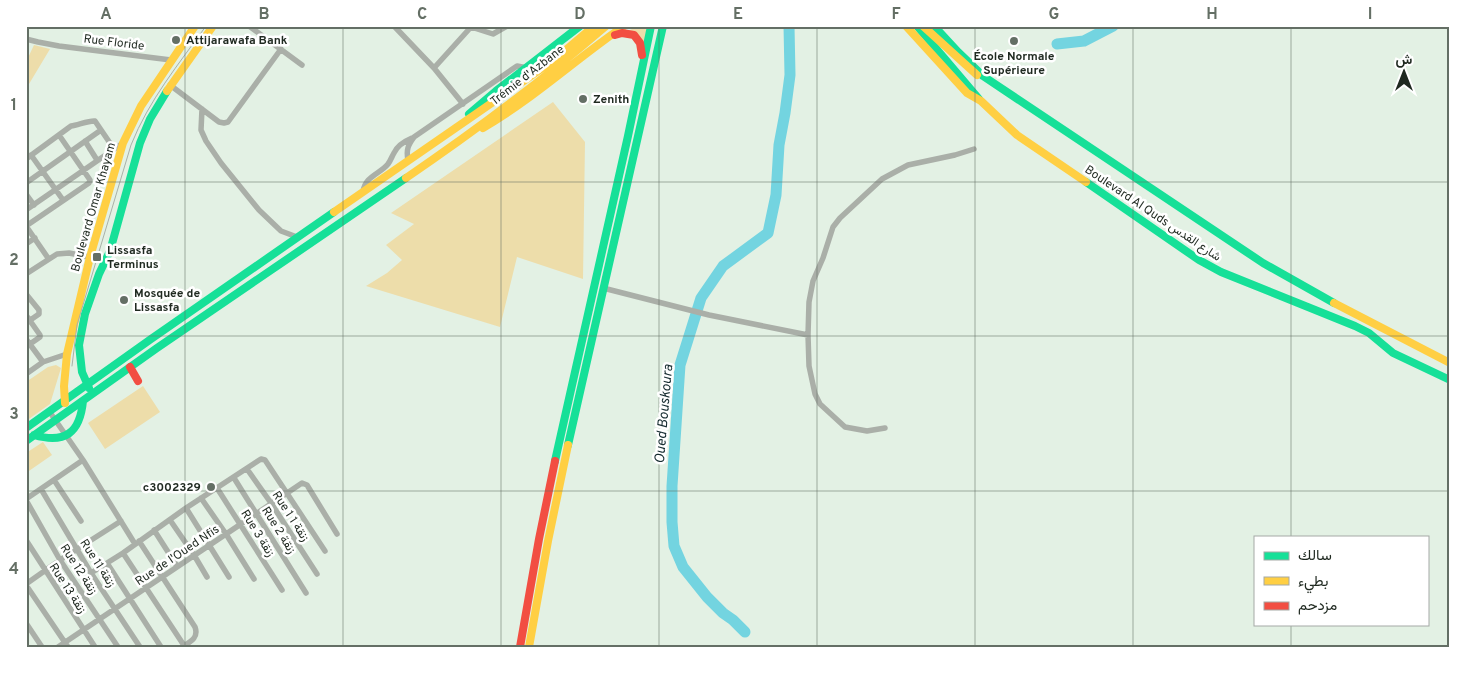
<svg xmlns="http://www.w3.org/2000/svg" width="1476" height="673" viewBox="0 0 1476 673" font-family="Overpass,Vazirmatn,sans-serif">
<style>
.green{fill:#edddaa}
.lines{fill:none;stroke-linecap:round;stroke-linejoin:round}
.river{stroke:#73d4e0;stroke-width:11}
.street{stroke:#aaafa8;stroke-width:5.5}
.fast{stroke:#16e098;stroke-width:8}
.slow{stroke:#ffcf43;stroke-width:8}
.jam{stroke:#f24e42;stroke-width:8}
.tram{stroke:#a9b0a8;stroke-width:1}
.grid{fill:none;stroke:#646f65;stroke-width:1;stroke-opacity:0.55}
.poi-dot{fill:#646f65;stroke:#fff;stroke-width:2}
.labels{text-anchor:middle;stroke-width:5;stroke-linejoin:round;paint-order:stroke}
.poi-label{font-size:12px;font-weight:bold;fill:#1f2920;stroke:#fff;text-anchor:start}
.street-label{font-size:12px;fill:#1f2920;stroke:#fff}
.water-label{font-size:14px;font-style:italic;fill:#172d31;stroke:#fff}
.neatline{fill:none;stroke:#646f65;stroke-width:2}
.grid-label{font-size:16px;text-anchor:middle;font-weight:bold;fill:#646f65}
</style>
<rect width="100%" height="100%" fill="#e3f1e4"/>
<!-- green -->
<path class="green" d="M638 26H647L644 44 628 31Z
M34 45 50 49 26 89V62Z
M553 102 585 142 583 279 517 257 500 327 366 286 387 273 402 260 386 245 414 224 391 213Z
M56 365 61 368 50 404 26 421V400L29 397 26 393V382L48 367Z
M143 386 160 412 105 449 88 423Z
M43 442 52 455 26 473V453Z"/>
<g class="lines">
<!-- river -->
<path class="river" d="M1057 44 1084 41 1113 26
M745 632 733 620 723 613 707 597 683 567 674 546 672 522V486L680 365 701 298 723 266 768 233 776 195 779 145 785 113 790 75 789 26"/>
<!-- street -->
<path class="street" d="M249 26 302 65
M394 26 434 68 463 104
M468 26 493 34 507 26
M26 39 38 42 59 46 171 60
M434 68 471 27
M170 85 219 122 224 123 228 122 281 49
M202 109 201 130 206 141 221 163 259 210 281 231 297 237
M85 141 97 160
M31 155 63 200
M26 159 71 126C78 125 90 120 95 121L114 149
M408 160C406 150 408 145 414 137L517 66 528 68
M26 183 101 130
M363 192C365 176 380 174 388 164 391 160 392 156 394 153 397 146 405 141 412 138
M26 194 34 205
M26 210 123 143
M26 244 35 238
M48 258 26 226 89 183 90 180 59 135
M26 274 57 254 69 253 90 257
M603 288 709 315 808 335
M26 294 39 310V314L26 323
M26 315 40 335V337L30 344
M26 339 43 362
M26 374 43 362 67 354
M49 411 83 460 135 544
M885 428 867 431 845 427 820 404 815 394 809 366 808 335 809 302 813 281 823 258 833 227 840 218 882 179 908 165 955 155 974 149
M247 469 271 503 317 574
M234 478 306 593
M54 480 81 521
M217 488 282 590
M41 489 91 573 140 647
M201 498 226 534 254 579
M26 499 83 460
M26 500 60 560 118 647
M186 508 229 577
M170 520 194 555 207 577
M154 530 177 566
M26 540 95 647
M139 541 195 627C199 638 190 642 182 647
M123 553 185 647
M107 563 161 647
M91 573 123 553 186 508 261 459 265 460 325 551
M26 584 60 560 121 521
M26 585 68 647
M26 623 42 647
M58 647 302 483 307 485 337 534"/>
<!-- fast -->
<path class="fast" d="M917 26 979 99
M934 26 958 52 983 76 1263 263 1334 303
M469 114 496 91 580 26
M1086 182 1199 260 1221 272 1355 326 1369 333 1393 353 1450 380
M89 388 82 372 79 345 85 314 99 274 110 251 140 143 150 119 167 91
M26 428 151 339 334 212
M34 435C65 444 80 433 83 401
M26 441 157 348 406 178
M568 445 663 26
M555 461 628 136 651 26"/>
<!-- slow -->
<path class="slow" d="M906 26 967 93 981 101 1017 135 1086 182
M923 26 977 75
M167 91 213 26
M483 128C533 99 576 59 624 26
M406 178C475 131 542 81 606 26
M334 212 554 60 594 26
M1334 303 1450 363
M65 403 64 386 67 354 90 257 123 143 141 106 195 26
M529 647 548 541 568 445"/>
<!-- jam -->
<path class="jam" d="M615 35 622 33 634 35 640 43 642 55
M130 367 138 381
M520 647 539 539 555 461"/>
<!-- tram -->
<path class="tram" d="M72 366 77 325 131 145C149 100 178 65 206 26"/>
</g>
<!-- grid -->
<path class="grid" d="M185 26V647M343 26V647M501 26V647M659 26V647M817 26V647M975 26V647M1133 26V647M1291 26V537M26 182H1450M26 336H1450M26 491H1450M1291 624V647"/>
<!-- markers -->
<g class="poi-dot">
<circle cx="176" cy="40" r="5"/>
<circle cx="1014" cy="41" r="5"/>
<circle cx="583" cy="99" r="5"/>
<rect x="92" y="252" width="10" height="10" rx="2.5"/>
<circle cx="124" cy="300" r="5"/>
<circle cx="211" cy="487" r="5"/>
</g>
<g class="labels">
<!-- poi labels -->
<g class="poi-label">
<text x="186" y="44">Attijarawafa Bank</text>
<text x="1014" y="60" text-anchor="middle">École Normale<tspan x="1014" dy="14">Supérieure</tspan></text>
<text x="593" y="103">Zenith</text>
<text x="107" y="254">Lissasfa<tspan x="107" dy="14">Terminus</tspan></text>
<text x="134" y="297">Mosquée de<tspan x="134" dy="14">Lissasfa</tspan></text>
<text x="201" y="491" text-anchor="end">c3002329</text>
</g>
<!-- street labels -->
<g class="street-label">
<text transform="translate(114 42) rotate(7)" y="4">Rue Floride</text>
<text transform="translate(527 75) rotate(-38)" y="4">Trémie d'Azbane</text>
<text transform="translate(93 207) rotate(-74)" y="4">Boulevard Omar Khayam</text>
<text transform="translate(1153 213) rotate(34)" y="4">Boulevard Al Quds شارع القدس</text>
<text transform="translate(291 516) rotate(57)" y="4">Rue 1 زنقة 1</text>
<text transform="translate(279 530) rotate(58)" y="4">Rue 2 زنقة</text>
<text transform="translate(258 533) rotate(58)" y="4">Rue 3 زنقة</text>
<text transform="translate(177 555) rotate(-34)" y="4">Rue de l'Oued Nfis</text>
<text transform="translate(98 563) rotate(57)" y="4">Rue 11 زنقة</text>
<text transform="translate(79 569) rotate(57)" y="4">Rue 12 زنقة</text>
<text transform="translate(68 588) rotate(57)" y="4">Rue 13 زنقة</text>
</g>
<!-- water labels -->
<g class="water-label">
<text transform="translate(663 414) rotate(-85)" y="5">Oued Bouskoura</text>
</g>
</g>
<!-- border -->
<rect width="1476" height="673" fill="none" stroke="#ffffff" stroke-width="55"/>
<!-- legend -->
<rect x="1254" y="536" width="175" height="90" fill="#ffffff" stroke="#a5a9a6"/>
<rect x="1264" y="552" width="25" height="8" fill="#16e098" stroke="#a5a9a6"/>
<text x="1298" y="560" font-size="15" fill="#1f2920">سالك</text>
<rect x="1264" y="577" width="25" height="8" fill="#ffcf43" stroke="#a5a9a6"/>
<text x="1298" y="586" font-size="15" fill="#1f2920">بطيء</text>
<rect x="1264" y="602" width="25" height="8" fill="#f24e42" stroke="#a5a9a6"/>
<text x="1298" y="610" font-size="15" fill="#1f2920">مزدحم</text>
<!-- north arrow -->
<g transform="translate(1404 72)" stroke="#ffffff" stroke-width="4" paint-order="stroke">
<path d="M0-4L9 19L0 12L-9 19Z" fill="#1f2920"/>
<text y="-8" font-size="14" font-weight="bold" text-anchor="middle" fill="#1f2920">ش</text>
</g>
<rect x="28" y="28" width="1420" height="618" class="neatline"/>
<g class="grid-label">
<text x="106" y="19">A</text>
<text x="264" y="19">B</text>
<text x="422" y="19">C</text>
<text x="580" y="19">D</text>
<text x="738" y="19">E</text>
<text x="896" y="19">F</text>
<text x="1054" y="19">G</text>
<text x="1212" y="19">H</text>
<text x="1370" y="19">I</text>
<text x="14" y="110">1</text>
<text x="14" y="265">2</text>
<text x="14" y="419">3</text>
<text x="14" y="574">4</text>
</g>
</svg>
